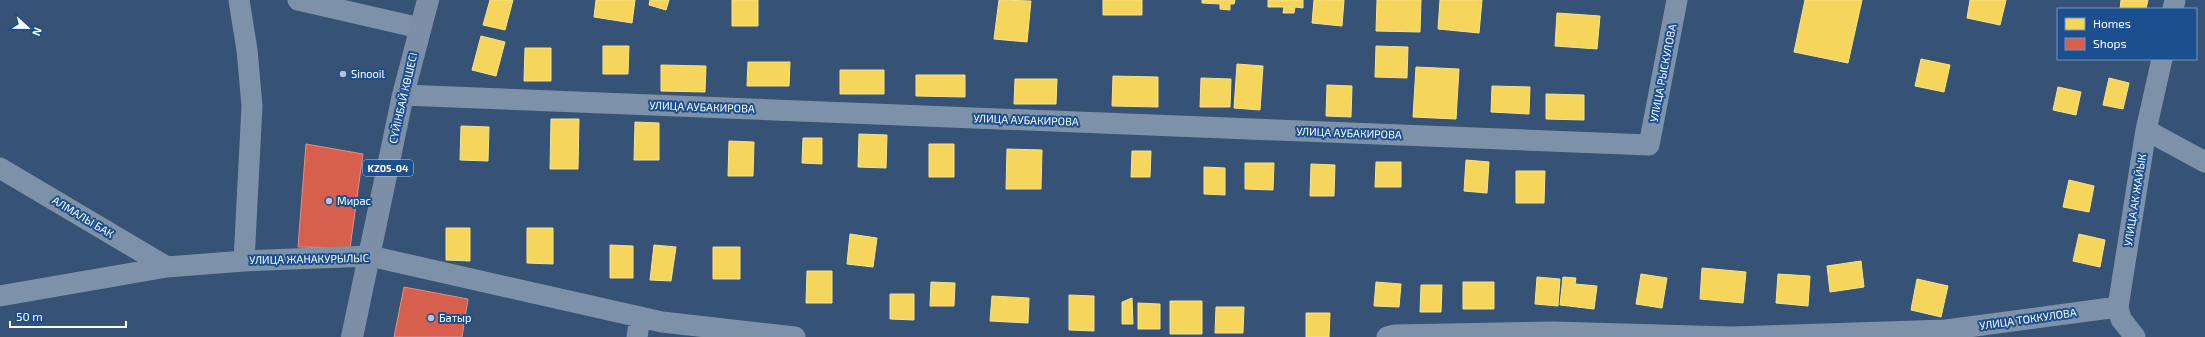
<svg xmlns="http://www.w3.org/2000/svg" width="2205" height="337" viewBox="0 0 2205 337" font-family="'Exo 2',sans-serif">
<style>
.homes{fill:#f6d55c;stroke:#f9e28d}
.shops{fill:#d6604d;stroke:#e29082}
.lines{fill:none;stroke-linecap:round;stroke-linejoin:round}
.minor{stroke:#7d92a8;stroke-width:21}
.major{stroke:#7d8ea7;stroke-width:22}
.poi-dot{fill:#b9c2ce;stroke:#1b4f8f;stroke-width:1.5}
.labels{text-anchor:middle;stroke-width:4;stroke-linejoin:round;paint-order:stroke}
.shield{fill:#1b4f8f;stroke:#bbcadd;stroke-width:1}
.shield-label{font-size:10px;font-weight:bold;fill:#fff}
.street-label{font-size:11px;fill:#fff;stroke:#1b4f8f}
.poi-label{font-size:11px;fill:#fff;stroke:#1b4f8f;text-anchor:start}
</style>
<rect width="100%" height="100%" fill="#365274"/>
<!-- homes -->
<path class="homes" d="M490 0H513L505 30 483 25Z
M596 0H635L632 23 594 17Z
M650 0H669L666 10 649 5Z
M732 0H758V26H732Z
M999 0 1031 1 1027 42 994 39Z
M1103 0H1142V15H1103Z
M1202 0H1235L1234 4H1230V10L1220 9V4L1202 3Z
M1268 0H1303V8L1295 7 1294 13H1283L1284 7H1268Z
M1314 0H1344L1342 26 1312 23Z
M1377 0H1421L1420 32 1376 31Z
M1440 0H1482L1479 33 1438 29Z
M1805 0H1862L1848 63 1794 52Z
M1970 0H2006L2000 25 1967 18Z
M2121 0H2148L2146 9H2120Z
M1557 13 1600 16 1597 49 1555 46Z
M481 36 505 42 496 76 472 70Z
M603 46H629L628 74H603Z
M1376 46 1408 47 1407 78 1375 77Z
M525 48H551V81H524Z
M1921 59 1950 65 1944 92 1915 86Z
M748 62H790L789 86H747Z
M1237 64 1263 66 1260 110 1234 108Z
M661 65 706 66 705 92 661 91Z
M1416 67 1459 69 1456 119 1413 117Z
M840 70H884V94H840Z
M916 75H965V97L916 96Z
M1113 76 1158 77V107L1112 106Z
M1201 78 1231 79 1230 107H1200Z
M2109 78 2129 83 2123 109 2103 105Z
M1015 79H1057L1056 104H1014Z
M1327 85 1352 86 1351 117 1326 116Z
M1492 86 1530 87 1529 114 1491 112Z
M2058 87 2081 92 2076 115 2053 110Z
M1546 94 1584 95V120L1546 119Z
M551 119H579L578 169H550Z
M635 122 659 123V160H634Z
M461 126 489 127 488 161 460 160Z
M859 134 887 135 886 168 858 167Z
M803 138H822V164L802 163Z
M729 141 754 142 753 176H728Z
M929 144H954V177H929Z
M1007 149 1042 150 1041 189H1006Z
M1132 151H1151L1150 177H1131Z
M1466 160 1489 162 1487 193 1464 191Z
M1376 162H1401V187H1375Z
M1245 163H1274L1273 190 1245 189Z
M1311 164 1335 165 1334 196H1310Z
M1204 167 1225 168V195L1204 194Z
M1516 171H1545L1544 203H1516Z
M2069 180 2094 186 2089 212 2063 207Z
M446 228H470V261L446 260Z
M527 228H553V264L527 263Z
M850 234 877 238 873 267 847 264Z
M2079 234 2105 240 2100 267 2073 261Z
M610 245 633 246V278H610Z
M654 245 676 247 671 281 650 280Z
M713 247H740V279H713Z
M1861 261 1864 287 1830 292 1827 266Z
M1702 268 1746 272 1743 303 1700 299Z
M807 271H832V303H806Z
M1641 274 1667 278 1662 308 1636 304Z
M1778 274 1810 276 1808 306 1776 303Z
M1537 277 1560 279 1558 306 1535 304Z
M1563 277 1576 278 1575 284 1597 286 1594 309 1560 305Z
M1917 279 1948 286 1941 317 1911 310Z
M931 282 955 283 954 306H930Z
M1376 282 1401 284 1399 307 1374 306Z
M1463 282H1494V309H1463Z
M1421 285H1442L1441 312H1420Z
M890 294H914V320L890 319Z
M1069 295 1094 296V331L1069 330Z
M992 296 1029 298 1028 323 990 321Z
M1132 298 1133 324H1122V302Z
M1170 301H1202V334H1170Z
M1138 303 1160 304V329H1138Z
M1216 307H1244L1243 333H1215Z
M1306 313H1330L1329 337H1306Z"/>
<!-- shops -->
<path class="shops" d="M306 144 363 154 350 248 298 247Z
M404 287 468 299 462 337H394Z"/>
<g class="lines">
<!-- minor -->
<path class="minor" d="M239 0 247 50 252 106 244 261
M298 0 420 28
M2173 9 2175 0
M403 95 1649 145 1677 0
M2146 130 2205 162
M0 168 167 267
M0 296 167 267 244 261 370 256 662 322 795 337
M637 337 640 317
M1387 337 1395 335 1553 332 1731 337 1946 330 2118 307
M2135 337 2121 319 2118 307 2146 130 2162 59"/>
<!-- major -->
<path class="major" d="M352 337 403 95 428 0"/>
</g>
<!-- markers -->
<g class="poi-dot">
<circle cx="343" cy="74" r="4"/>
<circle cx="329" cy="201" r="4"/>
<circle cx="431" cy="318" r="4"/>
</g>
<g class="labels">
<!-- shield labels -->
<rect class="shield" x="363" y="160" width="50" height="16" rx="3"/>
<g class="shield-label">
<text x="388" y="172">KZ05-04</text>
</g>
<!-- street labels -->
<g class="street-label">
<text transform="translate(1663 73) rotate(-79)" y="4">УЛИЦА РЫСКУЛОВА</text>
<text transform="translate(403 98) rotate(-77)" y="4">СҮЙІНБАЙ КӨШЕСІ</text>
<text transform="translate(702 107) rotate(2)" y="4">УЛИЦА АУБАКИРОВА</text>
<text transform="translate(1026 120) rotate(2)" y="4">УЛИЦА АУБАКИРОВА</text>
<text transform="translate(1349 133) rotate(2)" y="4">УЛИЦА АУБАКИРОВА</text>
<text transform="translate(2135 200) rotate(-81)" y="4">УЛИЦА АК ЖАЙЫК</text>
<text transform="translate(83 217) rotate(31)" y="4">АЛМАЛЫ БАК</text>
<text transform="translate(309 259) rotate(-1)" y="4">УЛИЦА ЖАНАКУРЫЛЫС</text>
<text transform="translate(2028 319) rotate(-8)" y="4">УЛИЦА ТОККУЛОВА</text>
</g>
<!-- poi labels -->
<g class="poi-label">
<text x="351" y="78">Sinooil</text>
<text x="337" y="205">Мирас</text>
<text x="439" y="322">Батыр</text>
</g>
</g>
<!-- legend -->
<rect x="2057" y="8" width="140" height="52" fill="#1b4f8f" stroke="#7695bc"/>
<rect x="2065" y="18" width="20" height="12" fill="#f6d55c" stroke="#7695bc"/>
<text x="2093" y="28" font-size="12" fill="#ffffff">Homes</text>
<rect x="2065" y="38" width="20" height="12" fill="#d6604d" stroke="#7695bc"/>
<text x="2093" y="48" font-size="12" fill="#ffffff">Shops</text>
<!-- north arrow -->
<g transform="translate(28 28) rotate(112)" stroke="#1b4f8f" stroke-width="3" paint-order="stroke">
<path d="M0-3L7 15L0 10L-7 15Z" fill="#ffffff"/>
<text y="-6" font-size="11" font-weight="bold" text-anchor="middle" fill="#ffffff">N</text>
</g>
<!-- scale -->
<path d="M10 321v6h116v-6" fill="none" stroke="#ffffff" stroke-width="2"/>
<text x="16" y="321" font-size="12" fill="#ffffff" stroke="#1b4f8f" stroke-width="3" paint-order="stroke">50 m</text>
</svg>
